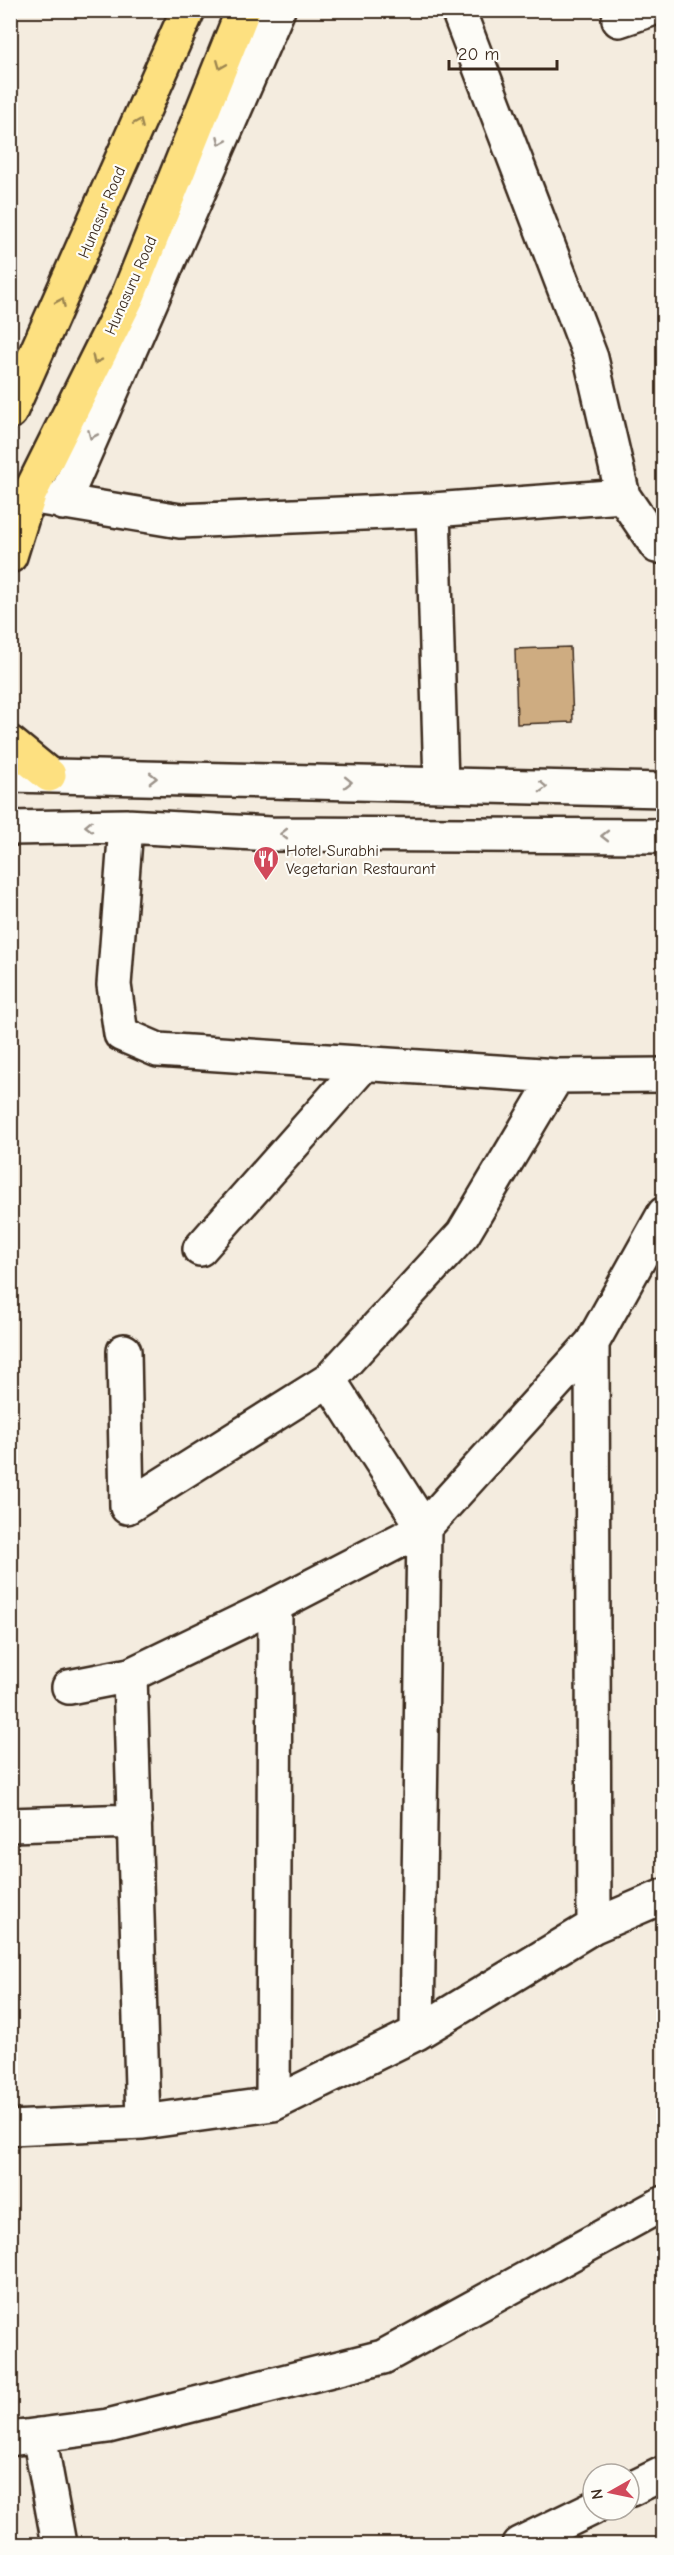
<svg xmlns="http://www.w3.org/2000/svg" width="674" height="2555" viewBox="0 0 674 2555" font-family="'Comic Neue',sans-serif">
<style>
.building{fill:#ceac81;stroke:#3b2a1e;stroke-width:1.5}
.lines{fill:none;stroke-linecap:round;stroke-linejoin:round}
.minor-casing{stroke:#3b2a1e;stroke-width:38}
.highway-casing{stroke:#3b2a1e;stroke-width:38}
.minor{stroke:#fdfcf7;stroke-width:33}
.highway{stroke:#fde080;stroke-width:33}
.oneway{stroke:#9c854f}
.oneway2{stroke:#9c938a}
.labels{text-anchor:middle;stroke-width:4.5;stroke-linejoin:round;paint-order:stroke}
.street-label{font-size:16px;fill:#3b2a1e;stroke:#fdfcf7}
.poi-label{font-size:16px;fill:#3b2a1e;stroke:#fdfcf7;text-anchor:start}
</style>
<rect width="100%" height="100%" fill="#f4ecdf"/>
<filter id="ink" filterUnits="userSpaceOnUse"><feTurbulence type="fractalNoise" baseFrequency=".0167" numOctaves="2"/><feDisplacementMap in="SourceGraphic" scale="12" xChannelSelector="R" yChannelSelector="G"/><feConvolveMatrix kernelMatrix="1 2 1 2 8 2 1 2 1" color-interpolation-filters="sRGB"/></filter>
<g filter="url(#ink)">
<!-- building -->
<path class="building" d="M570 647 573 722 517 724 515 649Z"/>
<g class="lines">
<defs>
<path id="minor" d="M458 10 591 358 623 496
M619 20 649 10
M41 498 180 521 433 510
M63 503 278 10
M10 775 664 790
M441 784 433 510 623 496 657 546 664 545
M126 826 114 985 121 1034 158 1050 557 1076 664 1075
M10 828 126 826 271 834 664 836
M200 1249 365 1063
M592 1343 594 1926
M124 1351 127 1507 329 1380 463 1234 557 1076
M329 1380 424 1528 417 2033
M69 1687 130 1675
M10 1825 135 1821
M273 2104 275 1605
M143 2122 130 1675 275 1605 424 1528 592 1343 664 1214
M10 2128 143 2122 273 2104 417 2033 594 1926 664 1896
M39 2435 59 2544
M10 2439 108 2426 383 2357 664 2203
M629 2490 664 2473
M519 2544 593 2508"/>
<path id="highway" d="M10 412 188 10
M10 556 29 495 128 296 243 10
M10 743 49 775"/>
</defs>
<!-- minor casing -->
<use href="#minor" class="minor-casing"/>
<!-- highway casing -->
<use href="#highway" class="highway-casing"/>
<!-- minor -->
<use href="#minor" class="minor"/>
<!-- highway -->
<use href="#highway" class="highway"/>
</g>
<!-- one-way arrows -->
<defs><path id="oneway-chevron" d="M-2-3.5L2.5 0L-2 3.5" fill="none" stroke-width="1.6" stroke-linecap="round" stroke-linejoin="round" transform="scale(1.5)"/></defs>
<g class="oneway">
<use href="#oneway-chevron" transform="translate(221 65) rotate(112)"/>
<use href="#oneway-chevron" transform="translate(139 123) rotate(-67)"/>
<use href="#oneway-chevron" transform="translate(61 302) rotate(-66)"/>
<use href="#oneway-chevron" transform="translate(96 360) rotate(116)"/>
</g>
<g class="oneway2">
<use href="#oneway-chevron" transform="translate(221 141) rotate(114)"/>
<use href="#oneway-chevron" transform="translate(92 435) rotate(114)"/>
<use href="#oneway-chevron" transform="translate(153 778) rotate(1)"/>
<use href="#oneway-chevron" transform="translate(348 782) rotate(1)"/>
<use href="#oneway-chevron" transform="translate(543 787) rotate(2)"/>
<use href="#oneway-chevron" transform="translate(89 826) rotate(179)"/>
<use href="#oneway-chevron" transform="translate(284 834) rotate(-180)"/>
<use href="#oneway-chevron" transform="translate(605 836) rotate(-180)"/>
</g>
</g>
<!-- icons -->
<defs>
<symbol id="restaurant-pin" viewBox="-11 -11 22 30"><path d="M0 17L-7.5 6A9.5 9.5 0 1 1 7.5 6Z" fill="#d1495b" stroke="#fdfcf7"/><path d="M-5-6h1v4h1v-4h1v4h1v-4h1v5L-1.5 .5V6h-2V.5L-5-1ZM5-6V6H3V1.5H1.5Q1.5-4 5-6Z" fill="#fff"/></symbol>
</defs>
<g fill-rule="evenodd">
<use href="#restaurant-pin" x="251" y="844" width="30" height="40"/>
</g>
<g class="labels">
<!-- street labels -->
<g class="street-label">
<text transform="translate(101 212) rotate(-67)" y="6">Hunasur Road</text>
<text transform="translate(130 285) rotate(-66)" y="6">Hunasuru Road</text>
</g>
<!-- poi labels -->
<g class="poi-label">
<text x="286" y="856">Hotel Surabhi<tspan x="286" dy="18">Vegetarian Restaurant</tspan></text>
</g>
</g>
<!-- margin -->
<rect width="674" height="2555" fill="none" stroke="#fdfcf7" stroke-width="36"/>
<rect x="18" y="18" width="638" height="2519" fill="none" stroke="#3b2a1e" stroke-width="2" filter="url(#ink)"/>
<!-- north arrow -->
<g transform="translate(611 2492) rotate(261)"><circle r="28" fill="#fdfcf7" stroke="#afa8a0" stroke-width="1.5"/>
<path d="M0-4.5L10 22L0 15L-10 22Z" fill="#d1495b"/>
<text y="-9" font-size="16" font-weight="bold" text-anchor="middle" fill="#3b2a1e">N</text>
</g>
<!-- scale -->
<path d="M449 60v9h108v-9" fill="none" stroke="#3b2a1e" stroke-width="3"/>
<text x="458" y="60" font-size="18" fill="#3b2a1e" stroke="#fdfcf7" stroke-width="4.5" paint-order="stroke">20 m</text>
</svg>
